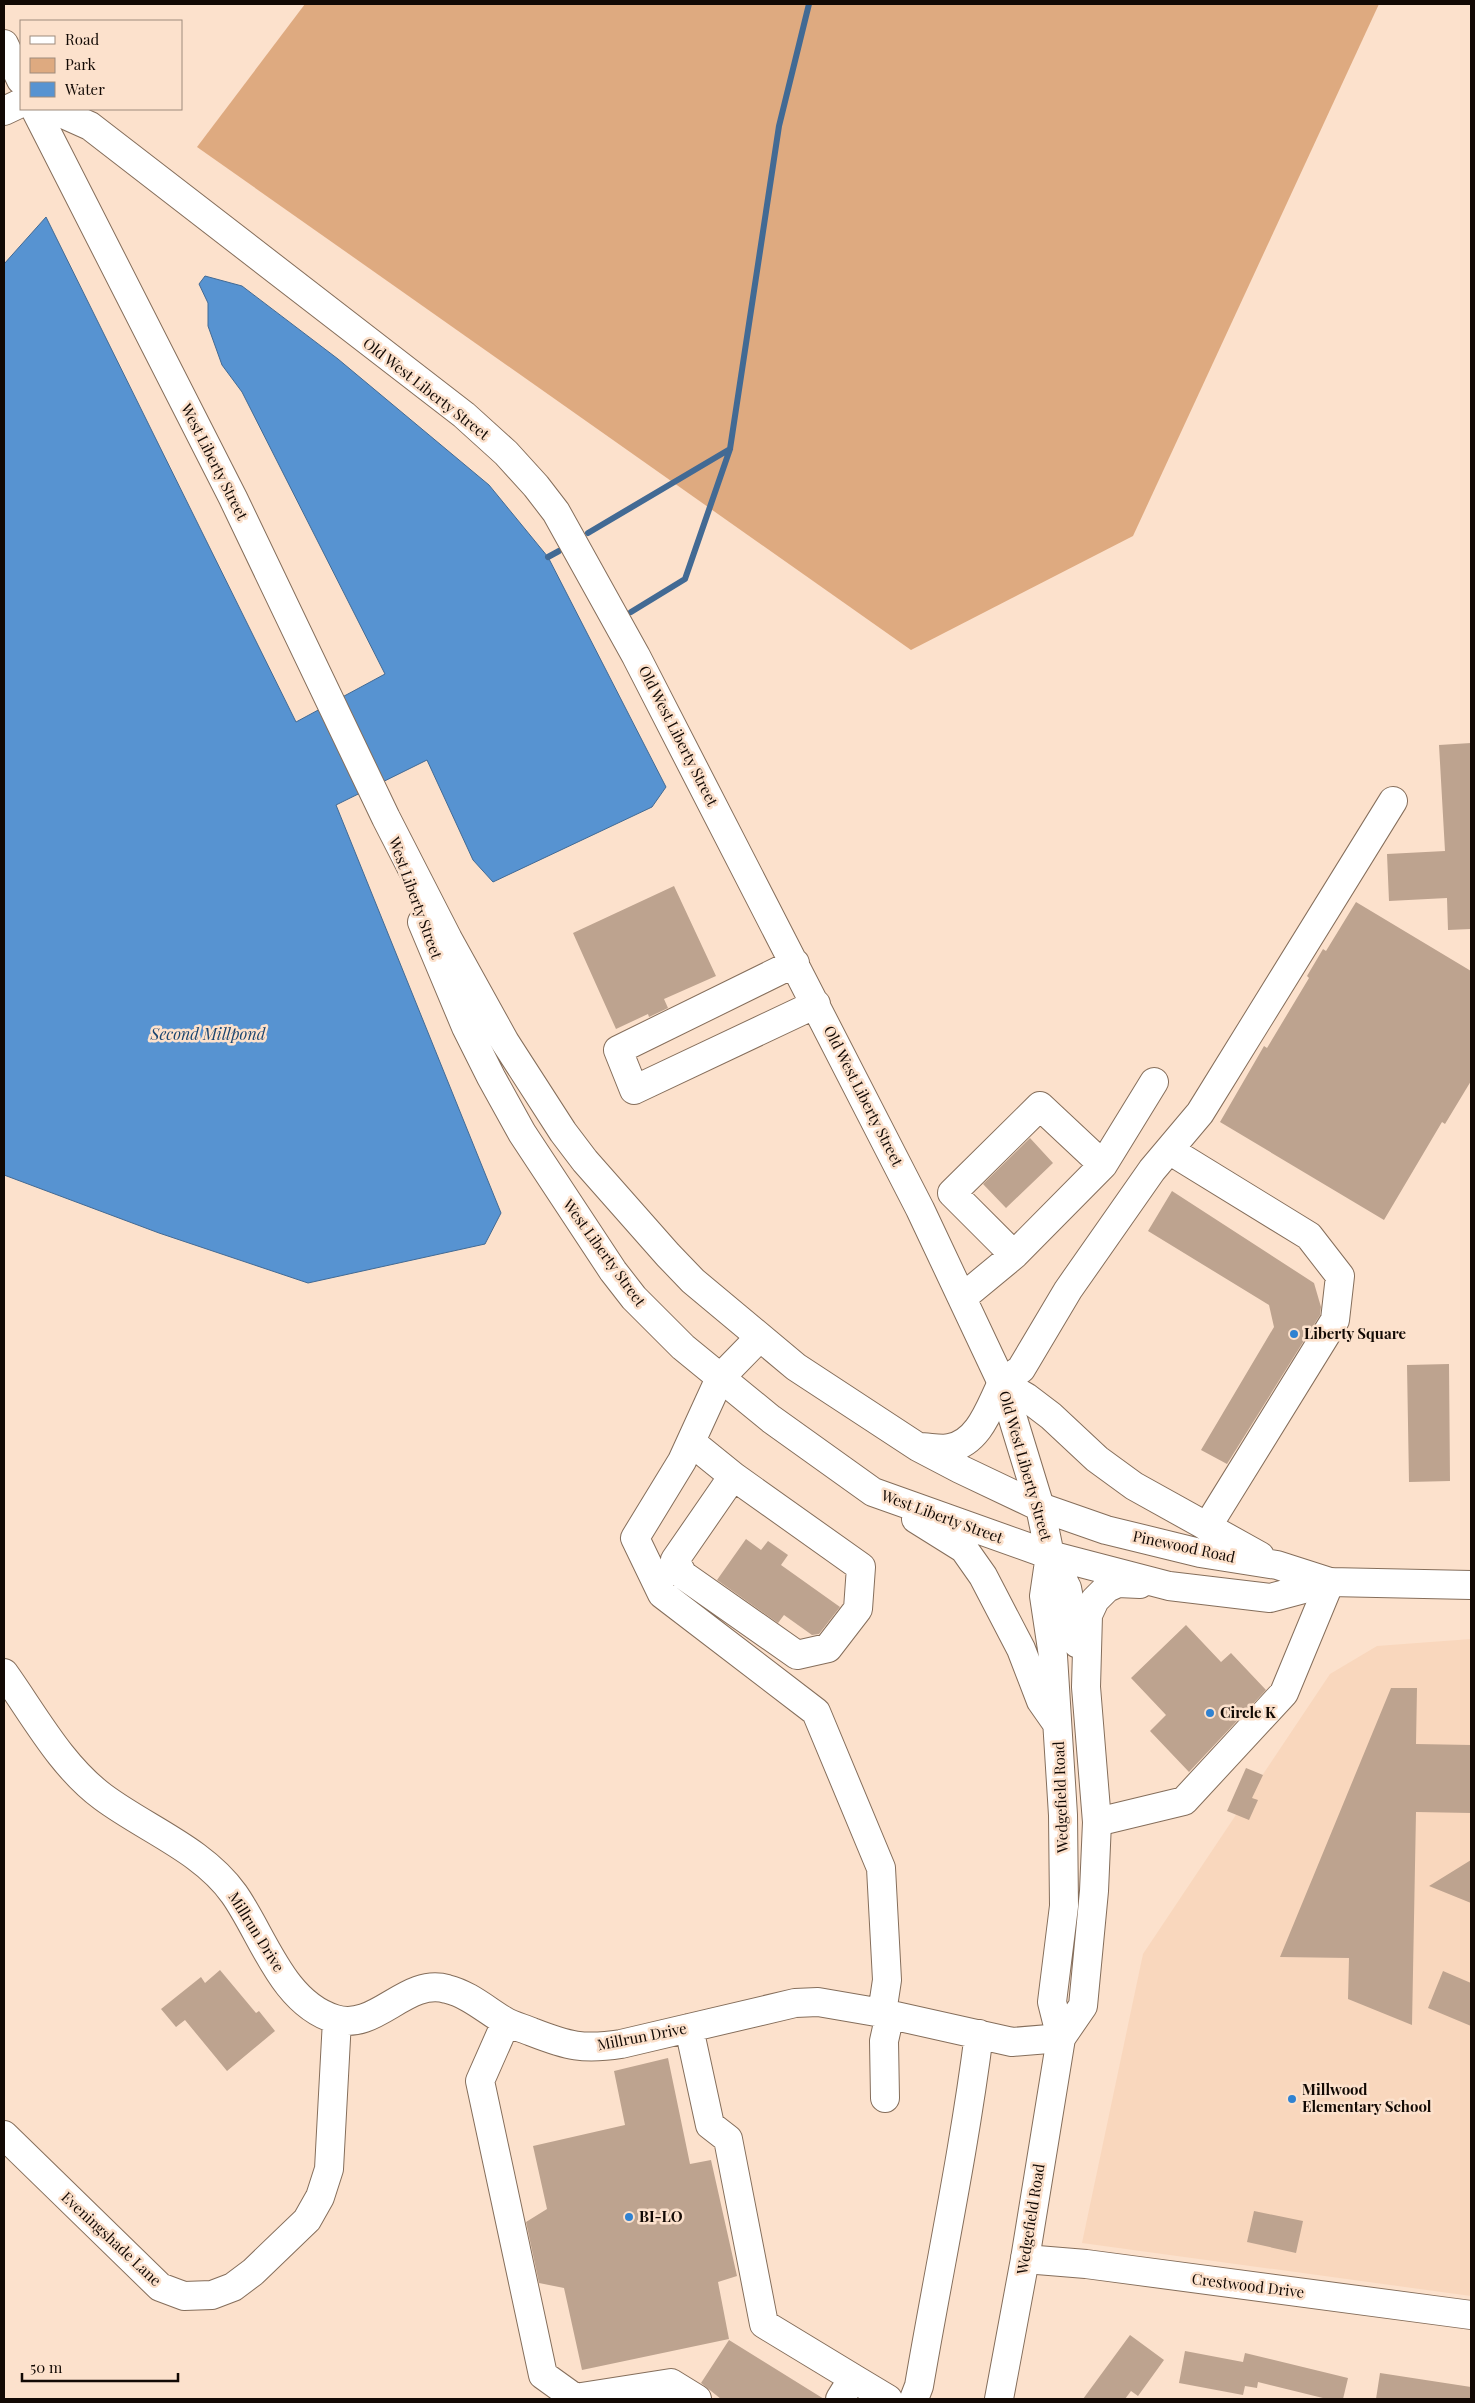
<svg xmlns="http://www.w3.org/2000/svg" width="1475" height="2403" viewBox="0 0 1475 2403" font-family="'Playfair Display',serif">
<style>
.built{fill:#f9d7bd}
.green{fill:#deaa80}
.water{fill:#5793d1;stroke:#426a94}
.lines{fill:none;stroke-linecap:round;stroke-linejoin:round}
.stream{stroke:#426a94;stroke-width:6}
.building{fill:#bda38f}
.minor-casing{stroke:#856e5b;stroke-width:30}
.major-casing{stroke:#856e5b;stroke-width:30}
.minor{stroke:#fff;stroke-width:28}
.major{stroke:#fff;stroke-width:28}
.poi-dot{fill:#3082d1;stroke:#fce1cc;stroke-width:2}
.labels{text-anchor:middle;stroke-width:5;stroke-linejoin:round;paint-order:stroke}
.street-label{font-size:15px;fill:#120904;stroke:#fce1cc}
.poi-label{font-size:15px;font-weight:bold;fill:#120904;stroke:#fce1cc;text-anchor:start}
.water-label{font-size:16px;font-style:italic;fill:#1a456f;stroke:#fce1cc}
</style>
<rect width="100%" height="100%" fill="#fce1cc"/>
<!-- built -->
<path class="built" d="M1471 1639V2296L1082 2243 1143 1954 1330 1674 1377 1646Z"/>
<!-- green -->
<path class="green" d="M305 4H1379L1133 536 911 650 197 147Z"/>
<!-- water -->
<path class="water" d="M46 217 296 722 385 674 242 392 222 365 208 326V303L199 284 205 276 242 286 338 359 489 485 548 557 666 787 652 807 493 882 473 860 427 760 336 805 501 1213 485 1244 308 1283 159 1233 4 1175V264Z"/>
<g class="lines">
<!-- stream -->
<path class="stream" d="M588 533 730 449
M548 557 559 551
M631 612 685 579 730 449 779 126 809 4"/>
</g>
<!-- building -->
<path class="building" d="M1471 743V929L1448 930 1447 898 1389 901 1387 854 1445 851 1439 745Z
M674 886 716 976 664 999 668 1008 649 1017 648 1014 616 1029 573 933Z
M1356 902 1471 971V1081L1445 1124 1442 1122 1384 1220 1220 1122 1264 1046 1267 1048 1309 978 1307 976 1323 949 1326 951Z
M1030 1138 1053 1163 1006 1208 983 1184Z
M1172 1191 1314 1283 1321 1307 1320 1315 1227 1464 1201 1450 1274 1327 1269 1305 1148 1231Z
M1449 1364 1450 1481 1409 1482 1407 1365Z
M746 1539 761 1550 768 1541 788 1555 781 1565 840 1607 819 1634 812 1635 784 1615 778 1623 717 1580Z
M1186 1625 1221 1662 1231 1653 1266 1690 1189 1772 1150 1731 1166 1715 1131 1678Z
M1391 1688H1417L1416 1744 1471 1745V1813L1416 1812 1412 2025 1348 1999 1349 1958 1280 1957Z
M1246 1768 1263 1775 1252 1798 1258 1800 1249 1820 1227 1811Z
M1471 1860V1903L1429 1886Z
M220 1970 256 2013 259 2011 275 2031 227 2071 185 2020 176 2027 161 2009 201 1977 205 1983Z
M1443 1971 1471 1983V2026L1428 2008Z
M668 2058 690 2164 711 2160 737 2276 718 2282 729 2339 582 2370 564 2288 539 2283 526 2222 547 2209 533 2146 625 2125 614 2071Z
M1254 2211 1303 2221 1296 2253 1247 2242Z
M1130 2335 1164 2360 1138 2396 1131 2391 1125 2399H1083Z
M729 2340 824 2399H721L701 2383Z
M1185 2351 1243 2362 1245 2353 1348 2378 1343 2399H1327L1258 2382 1257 2388 1245 2386 1243 2395 1179 2383Z
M1380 2373 1471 2387V2399H1376Z"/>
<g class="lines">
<defs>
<path id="minor" d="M52 109 90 126 464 415 506 453 536 486 556 512 636 656 920 1209 1002 1383 1040 1507
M4 111 21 103
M795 963 618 1050 634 1090 816 1004
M1169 1150 1309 1236 1340 1276 1335 1320 1207 1527
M1103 1165 1154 1082
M962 1298 1014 1255 1103 1165 1040 1106 952 1193 1014 1255
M759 1338 720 1378 682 1461 635 1538 662 1594 816 1712 881 1868 887 1980 882 2013
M1002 1383 1021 1369 1068 1290 1152 1170 1200 1113 1393 801
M691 1442 733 1476 675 1560 683 1575 797 1655 828 1648 858 1609 861 1567 733 1476
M4 1673C34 1715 61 1766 103 1797 146 1829 203 1850 234 1894 263 1935 282 2003 335 2019 376 2032 406 1977 447 1989 468 1994 485 2009 503 2020 512 2026 523 2028 532 2032 568 2046 583 2050 621 2044L795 2003 818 2002 882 2013 1012 2042 1061 2038
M1097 1822 1184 1801 1284 1693 1330 1582
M506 2022 480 2081 543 2375 575 2398 671 2383 697 2399
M689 2028 710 2125 728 2139 764 2324 853 2378
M885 2098 884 2041 890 2014
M4 2135 160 2287 184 2296 212 2295 233 2287 253 2272 307 2220 320 2197 329 2169 337 2020
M1025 2259 1086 2264 1471 2315
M840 2399 853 2378 888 2399
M914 2399 919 2386C939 2269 964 2152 979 2034"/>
<path id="major" d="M4 44 21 80
M35 109 233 498 386 818 448 939 505 1042 563 1132 585 1161 668 1255 693 1281 796 1367 918 1447 960 1469 1040 1507 1106 1530 1200 1553 1277 1565 1330 1582 1471 1585
M422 922 466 1027 491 1077 522 1133 613 1271 634 1298 683 1347 771 1419 873 1492 1050 1555 1169 1586 1270 1598 1330 1582
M919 1447C929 1447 941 1450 950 1448 980 1442 990 1406 1002 1383L1026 1397 1051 1416 1097 1459 1134 1486 1260 1556
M1040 1507 1050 1555 1067 1588 1078 1644
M916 1519 964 1549 983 1576 1021 1649 1041 1701 1055 1721
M1061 2038 1083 2006 1094 1891 1097 1822 1086 1687 1088 1615 1095 1600 1107 1588 1118 1583 1140 1584
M999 2399 1025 2259 1061 2038 1052 2002 1064 1906 1063 1815 1053 1656 1044 1596 1050 1555"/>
</defs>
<!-- minor casing -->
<use href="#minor" class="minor-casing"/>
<!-- major casing -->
<use href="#major" class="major-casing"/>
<!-- minor -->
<use href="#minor" class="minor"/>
<!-- major -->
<use href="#major" class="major"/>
</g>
<!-- markers -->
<g class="poi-dot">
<circle cx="1294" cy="1334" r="5"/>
<circle cx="1210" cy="1713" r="5"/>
<circle cx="1292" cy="2099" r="5"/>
<circle cx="629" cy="2217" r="5"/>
</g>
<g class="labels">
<!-- street labels -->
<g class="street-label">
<text transform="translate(426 389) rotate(38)" y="5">Old West Liberty Street</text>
<text transform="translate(214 462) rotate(63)" y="5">West Liberty Street</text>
<text transform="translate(678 736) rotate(63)" y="5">Old West Liberty Street</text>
<text transform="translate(415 898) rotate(70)" y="5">West Liberty Street</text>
<text transform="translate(863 1096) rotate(63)" y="5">Old West Liberty Street</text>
<text transform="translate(604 1253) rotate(54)" y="5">West Liberty Street</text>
<text transform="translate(1025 1466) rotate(74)" y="5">Old West Liberty Street</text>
<text transform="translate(942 1517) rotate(20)" y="5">West Liberty Street</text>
<text transform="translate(1184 1547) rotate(12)" y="5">Pinewood Road</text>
<text transform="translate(1061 1797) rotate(-92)" y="5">Wedgefield Road</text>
<text transform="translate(256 1932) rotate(58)" y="5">Millrun Drive</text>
<text transform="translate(642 2037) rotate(-11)" y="5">Millrun Drive</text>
<text transform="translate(1031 2219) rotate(-81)" y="5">Wedgefield Road</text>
<text transform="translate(111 2239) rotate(43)" y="5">Eveningshade Lane</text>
<text transform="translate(1248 2286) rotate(7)" y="5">Crestwood Drive</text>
</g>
<!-- poi labels -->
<g class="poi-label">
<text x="1304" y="1339">Liberty Square</text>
<text x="1220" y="1718">Circle K</text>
<text x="1302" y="2095">Millwood<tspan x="1302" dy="17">Elementary School</tspan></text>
<text x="639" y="2222">BI-LO</text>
</g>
<!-- water labels -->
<g class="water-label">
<text x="208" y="1040">Second Millpond</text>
</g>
</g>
<!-- border -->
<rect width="1475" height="2403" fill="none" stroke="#120904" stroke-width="10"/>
<!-- legend -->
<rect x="20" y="20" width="162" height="90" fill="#fce1cc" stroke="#9e8b7c"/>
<rect x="30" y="36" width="25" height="8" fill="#ffffff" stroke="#9e8b7c"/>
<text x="65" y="45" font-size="15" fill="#120904">Road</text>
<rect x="30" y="58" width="25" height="15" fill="#deaa80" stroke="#9e8b7c"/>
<text x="65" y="70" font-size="15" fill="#120904">Park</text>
<rect x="30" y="82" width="25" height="15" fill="#5793d1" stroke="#9e8b7c"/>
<text x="65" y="95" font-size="15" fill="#120904">Water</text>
<!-- scale -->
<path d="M22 2373v8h156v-8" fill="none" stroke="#120904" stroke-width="2.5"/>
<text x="30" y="2373" font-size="15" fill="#120904" stroke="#fce1cc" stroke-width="4" paint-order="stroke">50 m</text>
</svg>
